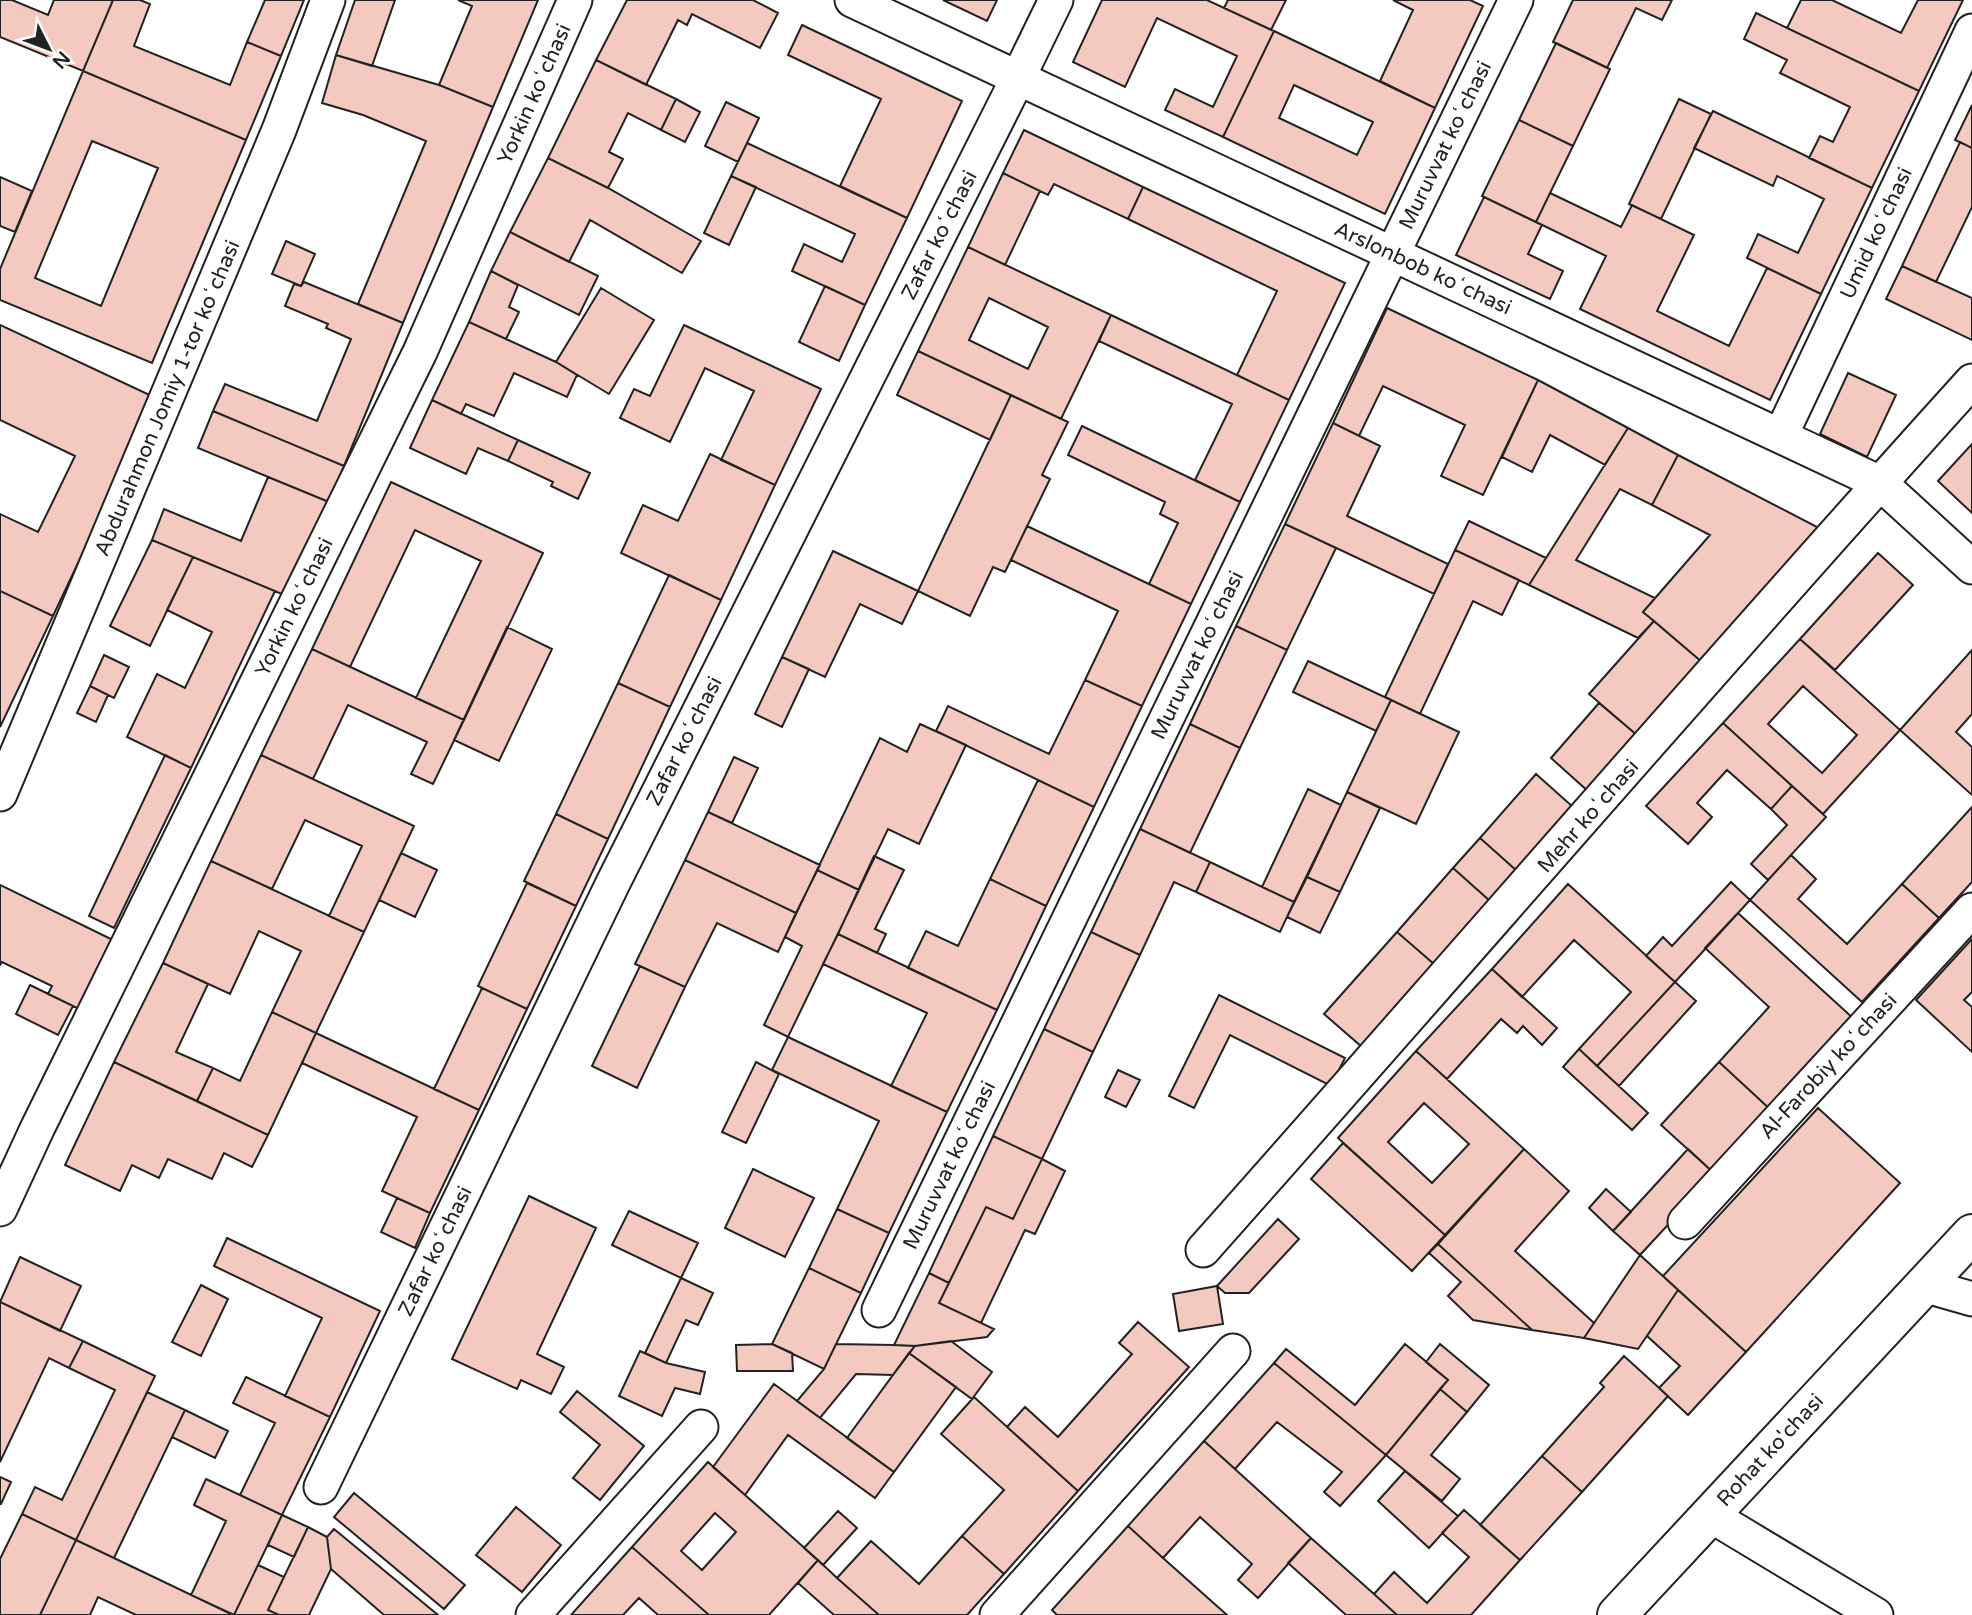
<svg xmlns="http://www.w3.org/2000/svg" width="1972" height="1615" viewBox="0 0 1972 1615" font-family="'Varela Round',sans-serif">
<style>
.building{fill:#f3c9c0;stroke:#222;stroke-width:2;fill-rule:evenodd}
.lines{fill:none;stroke-linecap:round;stroke-linejoin:round}
.minor-casing{stroke:#222;stroke-width:37}
.primary-casing{stroke:#222;stroke-width:42}
.minor{stroke:#fff;stroke-width:33}
.primary{stroke:#fff;stroke-width:38}
.labels{text-anchor:middle;stroke-width:5;stroke-linejoin:round;paint-order:stroke}
.street-label{font-size:21px;fill:#222;stroke:#fff}
</style>
<rect width="100%" height="100%" fill="#fff"/>
<!-- building -->
<path class="building" d="M0 0H12L48 15 54 0H113L83 71 0 37Z
M113 0H140L150 4 134 46 230 85 247 42 281 56 246 140 83 71Z
M265 0H304L281 56 247 42Z
M355 0H395L372 66 336 55Z
M458 0H538L493 107 439 85 472 6Z
M627 0H753L778 13 760 48 692 14 687 25 678 20 646 85 596 60Z
M943 0H997L987 21Z
M1102 0H1207L1274 31 1223 137 1165 110 1175 89 1213 107 1237 56 1157 18 1125 87 1073 62Z
M1228 0H1286L1271 30 1224 8Z
M1393 0H1470L1483 6 1435 108 1380 81 1413 10Z
M1573 0H1672L1662 20 1636 8 1607 68 1553 42Z
M1801 0H1832L1901 33 1918 0H1963L1919 91 1787 28Z
M1756 13 1919 91 1872 188 1809 158 1820 136 1833 142 1850 107 1780 73 1787 60 1744 39Z
M802 25 962 101 907 218 840 186 881 99 788 55Z
M1274 31 1435 108 1385 214 1223 137ZM1294 85 1373 122 1357 155 1279 118Z
M1556 43 1610 69 1573 146 1519 120Z
M336 55 439 85 493 107 403 323 358 304 426 141 363 115 322 103Z
M596 60 676 99 661 130 628 113 609 152 623 159 608 188 548 158Z
M83 71 246 140 152 363 0 300V269ZM92 141 158 168 101 306 35 278Z
M676 99 700 112 685 142 661 130Z
M1679 99 1711 114 1661 219 1629 204Z
M726 102 759 118 738 162 705 146Z
M1972 105V148L1955 140Z
M1713 111 1872 188 1821 294 1747 258 1758 234 1798 253 1824 199 1777 176 1773 186 1694 148Z
M1519 120 1573 146 1536 222 1482 196Z
M1024 130 1143 187 1128 219 1054 184 1048 195 1003 173Z
M1960 142 1972 148V207L1936 282 1902 266Z
M747 143 907 218 865 305 792 271 804 244 842 262 855 234 731 176Z
M548 158 608 188 701 241 682 273 590 220 569 262 510 232Z
M1003 173 1040 191 1005 265 968 247Z
M731 176 756 187 729 245 704 233Z
M0 177 32 191 15 232 0 226Z
M1143 187 1345 283 1289 400 1237 375 1277 291 1128 219Z
M1550 193 1621 227 1632 205 1694 235 1657 311 1729 346 1767 268 1821 294 1770 400 1580 309 1606 256 1536 222Z
M1484 197 1542 225 1528 254 1563 271 1550 299 1456 255Z
M510 232 598 276 579 315 491 271Z
M286 241 315 254 301 286 272 274Z
M968 247 1111 315 1061 419 918 351ZM989 298 1048 327 1028 369 969 340Z
M1902 266 1972 298V340L1886 299Z
M491 271 518 285 509 307 519 312 506 339 469 322Z
M304 282 403 323 344 466 213 411 225 384 317 421 351 339 326 328 328 324 285 306 294 284 301 286Z
M825 286 865 305 839 361 799 342Z
M601 288 654 320 609 394 556 362Z
M1387 308 1538 380 1483 495 1441 476 1465 425 1383 386 1359 436 1333 423Z
M1111 315 1289 400 1240 502 1195 480 1232 404 1099 341Z
M469 322 556 362 577 375 567 397 514 373 494 416 466 404 461 414 432 400Z
M0 325 156 398 53 616 0 591V514L38 532 75 456 0 420Z
M684 325 821 389 775 485 721 460 754 391 705 368 670 442 620 418 634 389 650 396Z
M918 351 1011 395 990 440 897 395Z
M1848 373 1896 395 1867 457 1820 434Z
M1538 380 1628 428 1605 465 1550 435 1532 472 1502 457Z
M1011 395 1068 422 1042 475 1050 479 1005 572 993 567 970 616 918 591Z
M432 400 518 440 508 461 478 448 466 474 410 448Z
M213 411 344 466 329 502 198 448Z
M1333 423 1380 446 1347 516 1448 564 1434 594 1285 524Z
M1082 426 1240 502 1191 604 1149 584 1178 523 1160 514 1165 502 1068 455Z
M1628 428 1678 455 1652 505 1620 489 1576 560 1655 598 1643 612 1654 621 1638 638 1529 585Z
M518 440 590 473 578 499 551 486 553 482 508 461Z
M1972 444V513L1938 481Z
M710 454 775 485 721 600 621 553 643 505 678 521Z
M1678 455 1819 528 1702 662 1643 612 1710 535 1652 505Z
M268 477 329 502 289 597 152 540 164 509 241 541Z
M391 482 543 553 464 720 416 698 481 561 415 530 350 667 312 649Z
M1469 521 1546 558 1529 585 1455 550Z
M1285 524 1336 548 1287 650 1236 626Z
M1027 526 1191 604 1142 706 1085 680 1118 611 1011 560Z
M152 540 193 557 150 646 110 626Z
M1455 550 1519 580 1502 615 1473 601 1420 714 1385 697Z
M833 551 918 591 902 624 860 604 825 677 782 657Z
M1878 553 1913 585 1835 670 1800 639Z
M193 557 275 591 191 768 127 737 157 674 185 688 212 632 167 610Z
M669 575 721 600 670 707 618 683Z
M0 591 53 616 0 727Z
M1654 621 1702 662 1638 736 1589 694Z
M1236 626 1287 650 1240 748 1190 724Z
M507 627 552 649 499 761 454 740Z
M1800 639 1900 730 1823 814 1723 723ZM1803 686 1857 735 1822 773 1768 724Z
M312 649 464 720 433 784 411 774 427 742 348 705 313 779 261 755Z
M1972 650V714L1956 732 1972 747V795L1900 730Z
M104 655 129 667 114 698 90 686Z
M782 657 809 669 782 727 755 714Z
M1308 661 1391 700 1376 731 1293 692Z
M1085 680 1142 706 1094 807 936 731 948 706 1049 754Z
M618 683 670 707 608 839 556 814Z
M90 686 108 695 96 722 77 713Z
M1391 700 1459 732 1416 824 1347 792Z
M1599 703 1638 736 1589 792 1551 758Z
M1723 723 1792 786 1771 809 1727 770 1697 803 1712 817 1688 844 1646 806Z
M920 724 966 745 919 844 888 829 859 890 817 870 880 738 907 752Z
M1190 724 1240 748 1190 853 1140 829Z
M165 755 191 768 114 928 89 916Z
M261 755 414 826 364 932 329 916 362 846 305 820 272 889 211 861Z
M734 757 758 768 732 823 708 812Z
M1536 774 1573 807 1517 871 1480 838Z
M1038 780 1094 807 1046 906 990 879Z
M1792 786 1826 817 1768 880 1751 864 1787 825 1771 809Z
M1308 789 1341 805 1294 902 1262 887Z
M1347 792 1380 808 1340 892 1307 877Z
M1972 807V882L1939 918 1902 884Z
M708 812 820 865 796 913 685 860Z
M556 814 608 839 576 906 524 881Z
M1140 829 1210 862 1196 892 1174 882 1140 955 1091 932Z
M1480 838 1517 871 1490 901 1453 868Z
M401 853 437 870 415 917 379 900Z
M1791 855 1816 879 1798 899 1847 944 1902 884 1939 918 1862 1002 1750 900Z
M874 856 904 870 875 929 886 934 877 953 838 934Z
M685 860 796 913 778 952 717 923 685 987 635 964Z
M211 861 364 932 316 1033 272 1012 301 951 259 931 230 994 163 963Z
M1210 862 1294 902 1280 932 1196 892Z
M1453 868 1490 901 1434 964 1397 932Z
M817 870 859 890 788 1037 764 1025 802 946 785 937Z
M1307 877 1340 892 1320 933 1287 917Z
M990 879 1046 906 997 1010 908 968 926 931 958 946Z
M1731 882 1750 900 1675 982 1646 956 1663 937 1672 946Z
M527 883 576 906 527 1009 478 986Z
M1568 884 1675 982 1597 1066 1579 1049 1631 992 1574 940 1522 997 1492 969Z
M0 885 113 940 79 1009 48 994 52 986 2 962 0 965Z
M1738 913 1855 1020 1772 1111 1719 1062 1769 1007 1705 948Z
M1091 932 1140 955 1093 1052 1044 1029Z
M1397 932 1434 964 1362 1047 1324 1014Z
M838 934 997 1010 947 1112 891 1086 927 1013 823 964Z
M1972 939V992L1964 1000 1972 1007V1052L1916 1000Z
M163 963 208 984 176 1052 213 1068 197 1101 114 1062Z
M640 966 685 987 637 1088 592 1066Z
M1492 969 1557 1028 1542 1045 1523 1026 1517 1033 1501 1019 1447 1079 1416 1051Z
M1675 982 1696 1001 1619 1086 1597 1066Z
M30 985 73 1006 58 1035 16 1014Z
M482 988 527 1009 479 1110 434 1089Z
M1219 995 1345 1058 1331 1086 1230 1035 1194 1108 1169 1096Z
M272 1012 316 1033 268 1135 197 1101 213 1068 240 1081Z
M1044 1029 1093 1052 1042 1159 993 1136Z
M316 1033 479 1110 430 1213 382 1191 417 1117 302 1063Z
M788 1037 947 1112 889 1233 837 1209 879 1121 772 1070Z
M1579 1049 1648 1113 1632 1130 1563 1067Z
M1416 1051 1524 1149 1445 1235 1338 1138ZM1424 1103 1469 1144 1432 1183 1388 1142Z
M114 1062 268 1135 252 1167 224 1153 212 1179 168 1159 159 1178 132 1165 120 1191 65 1165Z
M756 1062 779 1074 746 1143 722 1132Z
M1719 1062 1772 1111 1715 1174 1661 1125Z
M1118 1070 1140 1080 1126 1107 1105 1097Z
M1818 1108 1900 1183 1746 1352 1663 1276Z
M993 1136 1042 1159 1013 1219 986 1207 949 1283 929 1273Z
M1343 1143 1445 1235 1412 1271 1311 1179Z
M1524 1149 1569 1191 1515 1251 1594 1323 1584 1338 1532 1330 1438 1244Z
M1688 1149 1715 1174 1640 1255 1613 1231Z
M1042 1159 1065 1171 1035 1234 1025 1230 981 1323 939 1303 986 1207 1013 1219Z
M753 1169 814 1198 785 1257 725 1228Z
M1606 1189 1631 1212 1613 1231 1589 1208Z
M529 1196 596 1228 537 1354 564 1367 551 1394 521 1380 517 1389 452 1359Z
M397 1198 430 1213 415 1248 381 1232Z
M837 1209 889 1233 861 1293 809 1268Z
M629 1211 698 1243 681 1278 612 1245Z
M1278 1219 1299 1239 1249 1293H1225L1217 1286Z
M227 1238 380 1311 330 1417 285 1396 322 1318 214 1266Z
M1438 1244 1532 1330 1473 1320 1448 1296 1461 1282 1429 1253Z
M1640 1255 1678 1290 1638 1349 1584 1338Z
M20 1257 81 1286 60 1331 0 1302Z
M809 1268 861 1293 824 1369 772 1344Z
M929 1273 949 1283 939 1303 994 1329 987 1337 915 1346 894 1345Z
M681 1278 713 1293 698 1325 686 1320 666 1363 645 1353Z
M201 1285 228 1299 201 1356 172 1342Z
M1217 1286 1223 1324 1179 1331 1173 1294Z
M1678 1290 1746 1352 1688 1415 1659 1388 1680 1366 1647 1336Z
M0 1302 83 1341 69 1368 49 1358 0 1462Z
M1138 1322 1189 1367 1078 1491 1007 1427 1025 1407 1058 1437 1132 1354 1119 1343Z
M83 1341 155 1376 76 1540 22 1514 35 1487 62 1500 115 1390 69 1368Z
M951 1341 992 1372 972 1399 909 1353 915 1346Z
M772 1344 792 1353 793 1371H737L736 1345Z
M836 1344 894 1345 915 1346 893 1375 856 1374 820 1418 797 1401 824 1369Z
M1405 1344 1448 1380 1386 1455 1274 1363 1286 1349 1355 1405Z
M1440 1344 1489 1385 1467 1412 1440 1389 1448 1380 1426 1362Z
M640 1351 666 1363 705 1372 700 1394 675 1388 662 1416 619 1396Z
M909 1353 956 1387 894 1472 847 1438Z
M1624 1356 1668 1396 1582 1492 1542 1456 1604 1387 1600 1383Z
M1274 1363 1386 1455 1340 1506 1324 1492 1342 1472 1277 1422 1235 1469 1204 1441Z
M246 1377 330 1417 282 1515 240 1495 275 1423 233 1403Z
M774 1384 894 1472 875 1498 788 1435 745 1495 713 1467Z
M1440 1389 1467 1412 1431 1455 1460 1479 1442 1501 1386 1455Z
M577 1391 644 1446 600 1500 573 1478 600 1445 560 1412Z
M147 1392 185 1410 114 1558 76 1540Z
M974 1397 1078 1491 1004 1574 962 1536 1004 1490 941 1434Z
M185 1410 228 1431 215 1458 172 1437Z
M1204 1441 1311 1538 1258 1598 1238 1580 1252 1564 1200 1517 1163 1558 1128 1526Z
M1542 1456 1582 1492 1520 1560 1480 1525Z
M708 1462 818 1560 769 1615H709L632 1547ZM715 1513 736 1532 702 1570 681 1551Z
M1405 1471 1458 1516 1429 1548 1378 1501Z
M0 1477 11 1482 1 1504H0Z
M206 1479 282 1515 234 1615 191 1595 226 1521 194 1505Z
M354 1493 465 1585 444 1609 334 1517Z
M516 1507 561 1545 522 1592 476 1555Z
M1464 1510 1520 1560 1471 1615H1397L1374 1594 1394 1572 1427 1603 1469 1557 1442 1533Z
M838 1511 857 1528 823 1565 804 1548Z
M22 1514 76 1540 40 1615H0V1559Z
M282 1515 308 1527 294 1557 268 1545Z
M1128 1526 1163 1558 1227 1615H1057L1052 1610Z
M308 1527 327 1537 331 1569 309 1615H279L268 1610Z
M334 1529 438 1615H384L331 1569 327 1537Z
M962 1536 1004 1574 967 1615H879L837 1578 871 1541 919 1584Z
M1311 1538 1374 1594 1397 1615H1346L1288 1563Z
M76 1540 114 1558 233 1615H136L98 1597 90 1615H40Z
M632 1547 709 1615H658L639 1598 623 1615H571Z
M818 1560 837 1578 879 1615H834L798 1583Z
M258 1565 284 1577 268 1610 279 1615H234Z"/>
<g class="lines">
<defs>
<path id="minor" d="M852 0 1880 483 1972 567
M1781 435 1972 31
M0 794 279 130 328 0
M0 1209 37 1129 420 352 575 0
M1685 1222 1972 910
M1203 1250C1460 961 1712 668 1972 381
M1923 1285 1972 1299
M879 1310 1516 0
M321 1487 613 883 1018 78 1056 0
M1710 1515 1876 1615
M533 1615 701 1427
M997 1615 1233 1351"/>
<path id="primary" d="M1617 1615 1972 1234"/>
</defs>
<!-- minor casing -->
<use href="#minor" class="minor-casing"/>
<!-- primary casing -->
<use href="#primary" class="primary-casing"/>
<!-- minor -->
<use href="#minor" class="minor"/>
<!-- primary -->
<use href="#primary" class="primary"/>
</g>
<g class="labels">
<!-- street labels -->
<g class="street-label">
<text transform="translate(534 94) rotate(-66)" y="7">Yorkin koʻchasi</text>
<text transform="translate(1445 145) rotate(-64)" y="7">Muruvvat koʻchasi</text>
<text transform="translate(1876 233) rotate(-65)" y="7">Umid koʻchasi</text>
<text transform="translate(939 235) rotate(-63)" y="7">Zafar koʻchasi</text>
<text transform="translate(1423 268) rotate(25)" y="7">Arslonbob koʻchasi</text>
<text transform="translate(167 398) rotate(-67)" y="7">Abdurahmon Jomiy 1-tor koʻchasi</text>
<text transform="translate(294 607) rotate(-64)" y="7">Yorkin koʻchasi</text>
<text transform="translate(1197 655) rotate(-64)" y="7">Muruvvat koʻchasi</text>
<text transform="translate(684 741) rotate(-63)" y="7">Zafar koʻchasi</text>
<text transform="translate(1588 816) rotate(-49)" y="7">Mehr koʻchasi</text>
<text transform="translate(1828 1066) rotate(-47)" y="7">Al-Farobiy koʻchasi</text>
<text transform="translate(949 1165) rotate(-64)" y="7">Muruvvat koʻchasi</text>
<text transform="translate(435 1251) rotate(-64)" y="7">Zafar koʻchasi</text>
<text transform="translate(1770 1450) rotate(-47)" y="7">Rohat ko'chasi</text>
</g>
</g>
<!-- north arrow -->
<g transform="translate(49 49) rotate(132)" stroke="#ffffff" stroke-width="5" paint-order="stroke">
<path d="M0-5L12 26L0 18L-12 26Z" fill="#222222"/>
<text y="-10" font-size="19" font-weight="bold" text-anchor="middle" fill="#222222">N</text>
</g>
</svg>
